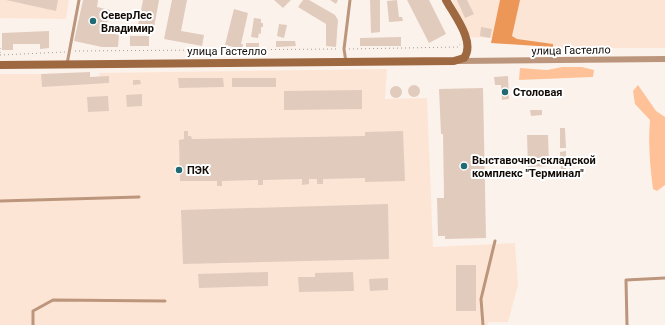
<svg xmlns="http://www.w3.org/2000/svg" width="665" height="325" viewBox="0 0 665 325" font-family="Roboto,sans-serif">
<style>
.built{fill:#fde5d5}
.green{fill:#ffc298}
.forest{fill:#ec9758}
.building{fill:#e1cbbc}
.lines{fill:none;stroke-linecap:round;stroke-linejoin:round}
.path{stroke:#a49c96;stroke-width:1;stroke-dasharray:1 3;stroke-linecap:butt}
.service{stroke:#bc967c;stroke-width:3}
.minor{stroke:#bc967c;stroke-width:6}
.secondary{stroke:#9e6841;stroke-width:8}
.poi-dot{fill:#206b73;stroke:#fff;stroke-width:1.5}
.labels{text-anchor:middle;stroke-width:4;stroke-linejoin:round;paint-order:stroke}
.poi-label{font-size:11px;font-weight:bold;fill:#130c07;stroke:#fff;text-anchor:start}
.street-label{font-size:11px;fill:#130c07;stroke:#fff}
</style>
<rect width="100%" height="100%" fill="#fcf2ec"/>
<!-- built -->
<path class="built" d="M0 0H69L66 19 0 18Z
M452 0H665V48H565L491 43 492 38 470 37Z
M387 69 385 99 427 98 433 247 515 243 518 285 508 322H488V325H0V74H41L42 86 109 83 108 76 100 77 99 73Z"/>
<!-- green -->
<path class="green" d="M562 67H582L594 70 593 77 519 80 520 68 547 70Z
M638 85 656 111 665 117V185L657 191 653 189C650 165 648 143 650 120L635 104 633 91Z"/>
<!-- forest -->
<path class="forest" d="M500 0H520L512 36 517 39 553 44V47L491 43Z"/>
<!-- building -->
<path class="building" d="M6 0H58L56 11Z
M83 0H98L97 7 110 10 105 32 119 35 118 47H102L74 41Z
M143 0H159L154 28 138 25Z
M172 0H187L181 31 204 35 202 46 164 39Z
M274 0H291L283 8Z
M303 0H309L335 15 338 20 336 47 326 46V24L298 7Z
M330 0H338L336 4Z
M370 0H380V32L371 33Z
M397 0 399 17H402L403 21 389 22 387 1Z
M407 0H429L446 34 429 43Z
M457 0H467L474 14 465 18Z
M234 9 248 13 241 44H243L242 49 225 45Z
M254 18 261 19V23H263V27H261V34L259 33 258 38 251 37Z
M279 24 287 25 284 38 277 36Z
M481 27 492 29 490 38 480 36Z
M49 31V48L40 49V44H13V50H2V33Z
M130 36H149V46H130Z
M401 37V46H360V38Z
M276 41H295L296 46 276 47Z
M246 43H259V47H246Z
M90 72V77L109 76V83L42 87 41 74Z
M508 76 509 99 502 100 501 85H495L494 77Z
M178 78H223L224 87 179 88Z
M232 78H276V87H232Z
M133 80H140L141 84 133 85Z
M408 91a6 6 0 1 1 12 0a6 6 0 1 1-12 0Z
M390 92a6 6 0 1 1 12 0a6 6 0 1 1-12 0Z
M483 88 486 238 445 239V236H438L437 198H444L443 134H441L439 89Z
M362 90V109L284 110V91Z
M142 94V106L127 107 126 95Z
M108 96 109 111 88 112 87 97Z
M530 110H542V115L531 116Z
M560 128H565L566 148H560Z
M184 131H188V136H191L192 139 365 136V132L403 131 405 181 365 182V178L323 179V184H317V179H309V184L302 185V179L263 180V185H258V180L222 181V186H217V181H180L179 140 184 139Z
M527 135H548L549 166 528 167Z
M566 151V171H561L560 152Z
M388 204 389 259 183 264 181 210Z
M456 265H476V311H456Z
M268 272V286L199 288 198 274Z
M353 272 354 291 299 292 298 277H315V273Z
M388 278V290L370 291 369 279Z"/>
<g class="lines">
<!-- path -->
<path class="path" d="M0 48V54
M349 49 458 47 460 44
M75 51 339 49
M0 55 65 52"/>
<!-- service -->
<path class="service" d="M346 62 344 49 350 0
M67 64 79 0
M0 201 139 197
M33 325V311L53 300 165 301
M483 325 481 299 495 241
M627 325 626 280 665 278"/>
<!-- minor -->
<path class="minor" d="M459 61 665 59"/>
<!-- secondary -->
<path class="secondary" d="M0 65 454 61 464 58C476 42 454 15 446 0"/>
</g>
<!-- markers -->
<g class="poi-dot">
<circle cx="93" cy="21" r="4"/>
<circle cx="505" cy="92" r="4"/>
<circle cx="464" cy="166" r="4"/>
<circle cx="179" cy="170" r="4"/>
</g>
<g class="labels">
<!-- poi labels -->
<g class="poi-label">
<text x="101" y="19">СеверЛес<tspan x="101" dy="13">Владимир</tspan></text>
<text x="513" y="96">Столовая</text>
<text x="472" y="164">Выставочно-складской<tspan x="472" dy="13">комплекс "Терминал"</tspan></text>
<text x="187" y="174">ПЭК</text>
</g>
<!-- street labels -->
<g class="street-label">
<text transform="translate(571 50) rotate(-1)" y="4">улица Гастелло</text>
<text x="227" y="55">улица Гастелло</text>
</g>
</g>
</svg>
